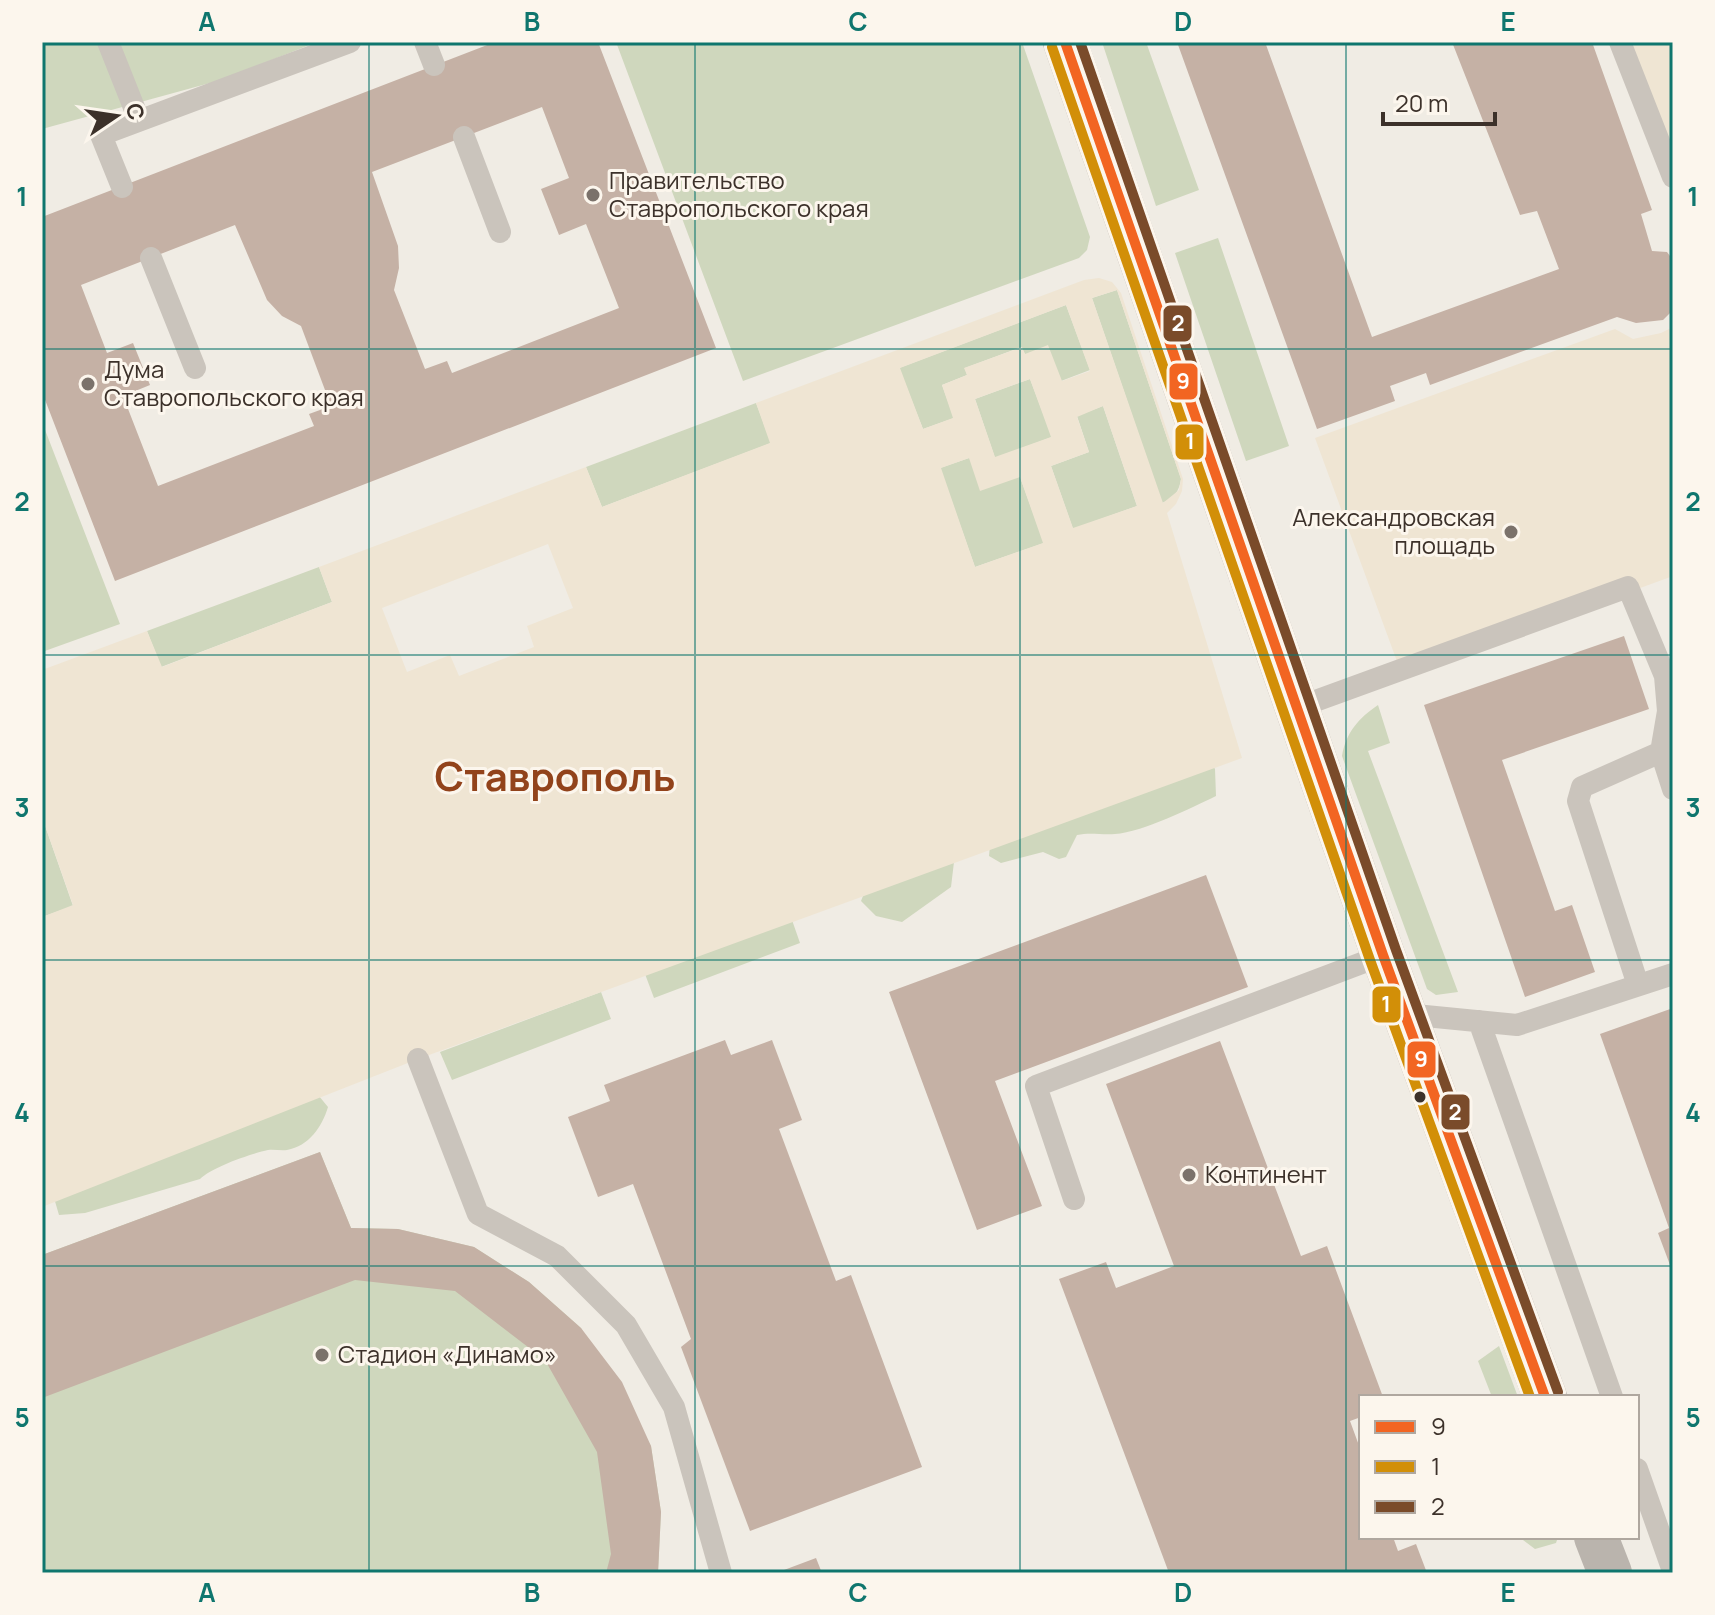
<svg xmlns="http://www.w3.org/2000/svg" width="1715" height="1615" viewBox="0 0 1715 1615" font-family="Manrope,sans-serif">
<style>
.green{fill:#cfd7bd}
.plaza{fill:#efe5d3;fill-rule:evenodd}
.building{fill:#c5b1a5;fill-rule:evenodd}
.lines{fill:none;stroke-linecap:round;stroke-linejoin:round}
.lane{stroke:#cac4bc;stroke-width:22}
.secondary{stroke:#bab4ad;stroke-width:44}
.bus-1-casing{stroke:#fcf6ed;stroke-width:16}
.bus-2-casing{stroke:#fcf6ed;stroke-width:16}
.bus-3-casing{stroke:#fcf6ed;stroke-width:16}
.bus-1{stroke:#f26522;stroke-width:10}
.bus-2{stroke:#d28f08;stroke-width:10}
.bus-3{stroke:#7a4b2a;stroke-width:10}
.grid{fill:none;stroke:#0f766e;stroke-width:2;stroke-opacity:0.55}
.poi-dot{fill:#7b726b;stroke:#fcf6ed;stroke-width:3}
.bus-dot{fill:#3c312a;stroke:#fcf6ed;stroke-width:3}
.labels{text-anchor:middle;stroke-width:6;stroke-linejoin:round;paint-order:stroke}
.poi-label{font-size:24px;fill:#3c312a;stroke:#fcf6ed;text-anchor:start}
.town-label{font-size:40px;font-weight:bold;fill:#92431b;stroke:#fcf6ed}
.line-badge{stroke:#fcf6ed;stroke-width:3}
.badge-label{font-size:22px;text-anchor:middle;font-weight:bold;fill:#fff}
.neatline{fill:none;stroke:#0f766e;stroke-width:3}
.grid-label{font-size:26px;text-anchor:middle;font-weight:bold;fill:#0f766e}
</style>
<rect width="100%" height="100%" fill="#f0ece4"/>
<!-- green -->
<path class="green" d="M42 42H317L221 80 42 129Z
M616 42H1022L1090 237 1087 250 1079 258 743 381Z
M1102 42H1146L1199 190 1156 206Z
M1218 238 1289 446 1246 461 1175 253Z
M1117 290 1181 479C1179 492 1174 498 1162 503L1092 298Z
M1066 305 1090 370 1061 381 1025 354 1021 347 965 368 967 375 942 385 954 418 923 429 899 368Z
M1030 379 1052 437 995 458 975 399Z
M756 403 771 443 602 507 586 467Z
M1103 406 1137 506 1073 529 1051 466 1089 452 1077 416Z
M42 422 120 624 42 652Z
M969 458 1020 477 1044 543 975 567 940 468Z
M319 567 332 602 161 667 147 631Z
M1378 705 1390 743 1368 751 1458 992 1436 995 1427 989 1342 756C1346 732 1359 718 1378 705Z
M1207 756 1215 769 1216 796C1191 808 1143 832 1115 834 1101 835 1090 832 1077 835L1066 857 1059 859 1043 852 1001 863 989 856 990 845Z
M42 817 73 906 42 917Z
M954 862 951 887 902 922 876 916 861 901 870 878Z
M792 920 800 943 654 998 645 974Z
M601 992 611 1019 452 1080 440 1052Z
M314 1090 328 1107C322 1127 309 1146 287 1150 281 1151 274 1149 268 1150 250 1154 212 1167 200 1179L85 1213 59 1215 54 1198Z
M320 1152 351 1228 398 1229 474 1247 529 1282 581 1328 651 1446 661 1512 658 1573H42V1255Z
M1499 1346 1518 1397H1492L1478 1361Z
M1519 1537H1558L1556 1543 1535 1549Z"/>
<!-- plaza -->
<path class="plaza" d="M1631 42H1673V150Z
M1099 278 1112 282 1121 293 1183 479 1182 491 1176 504 1167 513 1242 758 418 1059 42 1207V917L73 905 42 817V670L147 631 162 667 332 602 319 567 586 467 602 507 770 443 756 403 1084 280ZM1117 290 1181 479 1179 490 1163 503 1092 298ZM1066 305 1090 371 1062 381 1048 345 1025 354 1022 347 964 368 967 375 942 385 953 418 923 429 900 368ZM1030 379 1051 437 995 457 975 399ZM1103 406 1137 506 1073 528 1051 466 1089 452 1077 417ZM969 458 980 491 1020 477 1043 543 975 567 941 468ZM548 544 573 608 527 626 534 647 459 676 450 655 407 672 382 608Z
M1673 327V576L1402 675 1315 438 1615 329 1633 339 1661 333Z"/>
<!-- building -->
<path class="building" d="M495 42H598L716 348 115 581 42 392V217ZM542 107 569 178 541 189 559 235 586 224 619 308 452 373 447 361 425 369 394 290 399 268 398 246 372 172ZM235 225 267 300 282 316 301 326 331 406 309 414 314 426 158 486 123 396 150 385 133 343 107 353 81 285Z
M1177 42H1265L1372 337 1559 269 1537 211 1520 215 1452 42H1592L1652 210 1641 214 1652 251 1667 252 1673 260V310L1663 320 1636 323 1617 317 1430 385 1426 373 1390 386 1395 401 1317 429Z
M1624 636 1649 709 1502 760 1555 911 1572 905 1595 972 1525 997 1424 705Z
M1206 875 1248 987 995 1081 1042 1206 977 1230 889 992Z
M1673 1008V1273L1658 1233 1669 1228 1600 1034Z
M725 1040 731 1055 772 1040 802 1120 779 1129 836 1281 851 1275 922 1467 750 1531 681 1347 691 1339 633 1184 598 1197 568 1117 610 1101 604 1085Z
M1220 1041 1301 1256 1327 1246 1383 1397H1361V1417L1350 1421 1361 1451V1537H1393L1398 1551 1416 1544 1427 1573H1169L1059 1279 1106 1262 1116 1288 1174 1266 1106 1084Z
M320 1152 351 1228 398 1229 474 1247 529 1282 581 1328 622 1382 651 1446 661 1512 658 1573H606L611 1554 597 1452 545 1360 455 1291 355 1280 42 1398V1255Z
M816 1558 822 1573H776Z"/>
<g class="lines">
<!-- lane -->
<path class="lane" d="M108 42 139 120
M425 42 434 65
M1620 42 1673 177
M464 137 500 232
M122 187 101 135 350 42
M151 258 195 368
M1296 708 1628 587 1665 676 1668 711 1661 752 1582 787 1578 801 1638 985
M1661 752 1673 789
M1405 1014 1517 1025 1673 974
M1479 1021 1612 1397
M418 1059 478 1214 557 1256 626 1325 674 1407 721 1573
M1074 1199 1036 1086 1383 955
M1637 1469 1673 1571"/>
<!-- secondary -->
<path class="secondary" d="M1065 42 1383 955 1545 1397
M1596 1537 1610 1573"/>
<defs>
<path id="bus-1" d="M1065 42 1383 955 1545 1397"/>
<path id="bus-2" d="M1052 47 1370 960 1530 1397"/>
<path id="bus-3" d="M1080 42 1396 950 1558 1392"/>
</defs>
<!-- bus-1 casing -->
<use href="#bus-1" class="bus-1-casing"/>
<!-- bus-2 casing -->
<use href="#bus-2" class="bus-2-casing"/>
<!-- bus-3 casing -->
<use href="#bus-3" class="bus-3-casing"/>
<!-- bus-1 -->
<use href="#bus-1" class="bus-1"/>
<!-- bus-2 -->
<use href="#bus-2" class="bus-2"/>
<!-- bus-3 -->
<use href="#bus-3" class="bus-3"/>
</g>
<!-- grid -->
<path class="grid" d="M369 42V1573M695 42V1573M1020 42V1573M1346 42V1573M42 349H1673M42 655H1673M42 960H1673M42 1266H1673"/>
<!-- markers -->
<g class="poi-dot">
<circle cx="593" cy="195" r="8"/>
<circle cx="88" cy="384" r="8"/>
<circle cx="1511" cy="532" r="8"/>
<circle cx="1189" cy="1175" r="8"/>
<circle cx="322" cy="1355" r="8"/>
</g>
<circle class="bus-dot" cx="1420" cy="1097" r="7"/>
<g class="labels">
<!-- poi labels -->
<g class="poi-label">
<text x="609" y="189">Правительство<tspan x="609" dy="28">Ставропольского края</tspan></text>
<text x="104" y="378">Дума<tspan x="104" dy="28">Ставропольского края</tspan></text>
<text x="1495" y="526" text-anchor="end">Александровская<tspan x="1495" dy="28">площадь</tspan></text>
<text x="1205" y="1183">Континент</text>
<text x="338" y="1363">Стадион «Динамо»</text>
</g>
<!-- town labels -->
<g class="town-label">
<text x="555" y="791">Ставрополь</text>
</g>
</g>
<g class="line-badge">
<rect x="1162" y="304" width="31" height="39" rx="8" fill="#7a4b2a"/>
<rect x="1168" y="362" width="31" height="39" rx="8" fill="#f26522"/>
<rect x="1174" y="423" width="31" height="38" rx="8" fill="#d28f08"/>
<rect x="1371" y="985" width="31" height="39" rx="8" fill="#d28f08"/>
<rect x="1406" y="1040" width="31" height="39" rx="8" fill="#f26522"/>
<rect x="1440" y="1093" width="31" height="38" rx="8" fill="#7a4b2a"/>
</g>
<g class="badge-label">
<text x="1178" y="331">2</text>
<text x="1183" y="389">9</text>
<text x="1190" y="449">1</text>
<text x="1386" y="1012">1</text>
<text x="1421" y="1067">9</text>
<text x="1455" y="1120">2</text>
</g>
<!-- border -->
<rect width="1715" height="1615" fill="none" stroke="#fcf6ed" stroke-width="88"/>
<!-- legend -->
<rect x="1359" y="1395" width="280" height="144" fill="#fcf6ed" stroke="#afa79f" stroke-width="2"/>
<rect x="1375" y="1421" width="40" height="12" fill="#f26522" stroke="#afa79f" stroke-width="2"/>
<text x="1431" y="1435" font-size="24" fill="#3c312a">9</text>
<rect x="1375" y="1461" width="40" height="12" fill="#d28f08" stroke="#afa79f" stroke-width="2"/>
<text x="1431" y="1475" font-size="24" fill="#3c312a">1</text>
<rect x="1375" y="1501" width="40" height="12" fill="#7a4b2a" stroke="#afa79f" stroke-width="2"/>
<text x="1431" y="1515" font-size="24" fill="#3c312a">2</text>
<!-- north arrow -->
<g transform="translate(116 116) rotate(77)" stroke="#fcf6ed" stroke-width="6" paint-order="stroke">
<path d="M0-6L14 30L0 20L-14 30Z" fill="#3c312a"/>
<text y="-12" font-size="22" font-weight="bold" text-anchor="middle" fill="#3c312a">С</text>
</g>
<!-- scale -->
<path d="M1383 112v12h112v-12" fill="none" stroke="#3c312a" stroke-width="4"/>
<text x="1395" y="112" font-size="24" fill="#3c312a" stroke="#fcf6ed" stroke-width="6" paint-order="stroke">20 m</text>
<rect x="44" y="44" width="1627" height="1527" class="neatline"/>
<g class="grid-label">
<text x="207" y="31">A</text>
<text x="532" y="31">B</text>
<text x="858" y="31">C</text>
<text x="1183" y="31">D</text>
<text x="1508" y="31">E</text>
<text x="22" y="206">1</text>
<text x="1693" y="206">1</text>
<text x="22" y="511">2</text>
<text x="1693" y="511">2</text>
<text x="22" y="817">3</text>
<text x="1693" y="817">3</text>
<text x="22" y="1122">4</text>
<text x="1693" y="1122">4</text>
<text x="22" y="1427">5</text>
<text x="1693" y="1427">5</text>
<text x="207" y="1602">A</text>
<text x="532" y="1602">B</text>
<text x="858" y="1602">C</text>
<text x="1183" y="1602">D</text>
<text x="1508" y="1602">E</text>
</g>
</svg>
